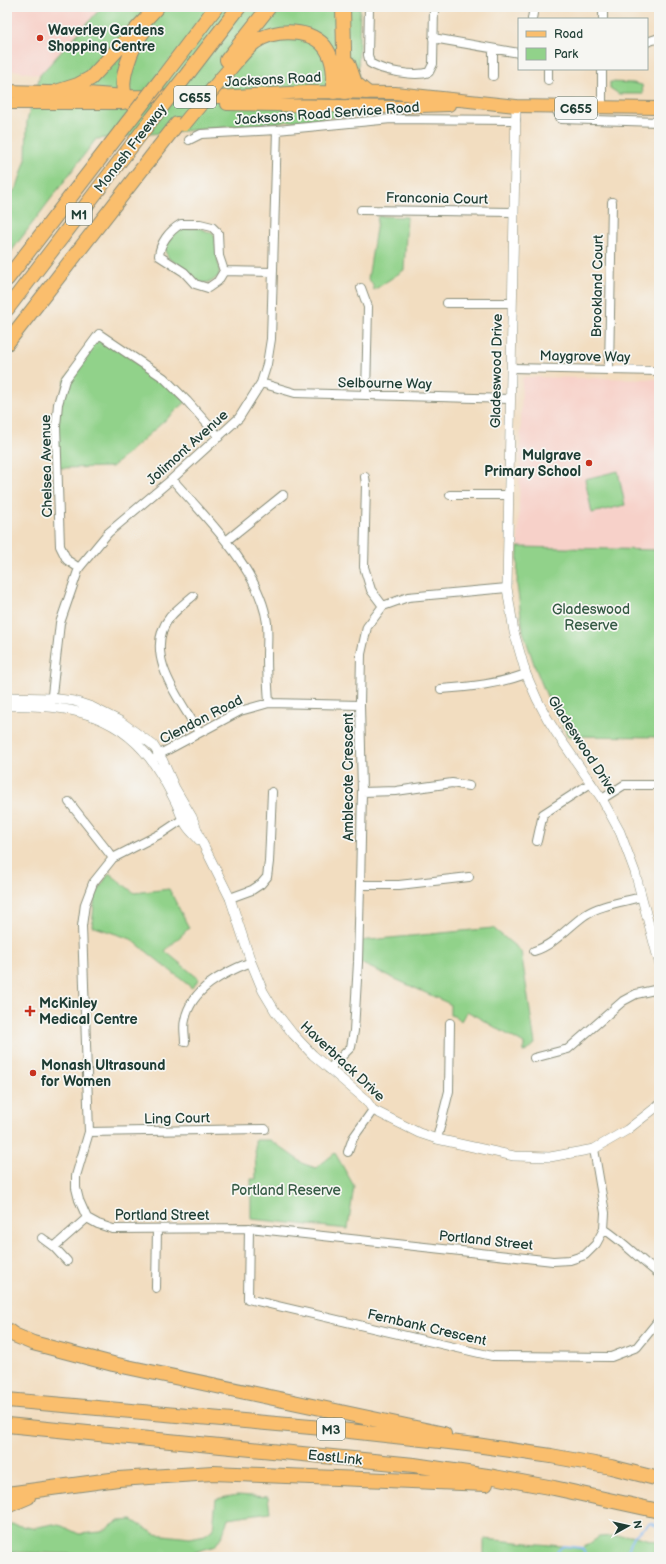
<svg xmlns="http://www.w3.org/2000/svg" width="666" height="1564" viewBox="0 0 666 1564" font-family="'Balsamiq Sans',sans-serif">
<style>
.built{fill:#f7d1c9}
.green{fill:#91d28a;stroke:#58885f}
.lines{fill:none;stroke-linecap:round;stroke-linejoin:round}
.stream{stroke:#85b9f3;stroke-width:2}
.minor-casing{stroke:#888d7a;stroke-width:10}
.tertiary-casing{stroke:#888d7a;stroke-width:10}
.primary-casing{stroke:#888d7a;stroke-width:14}
.motorway-casing{stroke:#888d7a;stroke-width:16}
.minor{stroke:#fff;stroke-width:8}
.tertiary{stroke:#fff;stroke-width:9}
.primary{stroke:#fabe6d;stroke-width:12}
.motorway{stroke:#fabe6d;stroke-width:14}
.motorway-bridge-casing{stroke:#888d7a;stroke-width:16;stroke-linecap:butt}
.motorway-bridge{stroke:#fabe6d;stroke-width:14}
.poi-dot{fill:#c8321e;stroke:#f6f6f2;stroke-width:1.5}
.labels{text-anchor:middle;stroke-width:3.5;stroke-linejoin:round;paint-order:stroke}
.shield{fill:#f6f6f2;stroke:#60746d;stroke-width:1}
.shield-label{font-size:13px;font-weight:bold;fill:#1f3d34}
.poi-label{font-size:14px;font-weight:bold;fill:#1f3d34;stroke:#f6f6f2;text-anchor:start}
.street-label{font-size:14px;fill:#1f3d34;stroke:#f6f6f2}
.park-label{font-size:14px;fill:#365b45;stroke:#f6f6f2}
</style>
<rect width="100%" height="100%" fill="#f6f6f2"/>
<filter id="ink" filterUnits="userSpaceOnUse"><feTurbulence type="fractalNoise" baseFrequency=".025" numOctaves="2"/><feDisplacementMap in="SourceGraphic" scale="8" xChannelSelector="R" yChannelSelector="G"/><feConvolveMatrix kernelMatrix="1 2 1 2 8 2 1 2 1" color-interpolation-filters="sRGB"/></filter>
<filter id="wash" filterUnits="userSpaceOnUse"><feTurbulence type="fractalNoise" baseFrequency=".012" numOctaves="4" result="noise"/><feDisplacementMap in="SourceGraphic" scale="16" xChannelSelector="R" yChannelSelector="G"/><feGaussianBlur stdDeviation="0.9" result="paint"/><feColorMatrix in="noise" values="0 0 0 0 0 0 0 0 0 0 0 0 0 0 0 0 0 1.4 0 .05"/><feComposite in="paint" operator="in"/></filter>
<g filter="url(#wash)">
<rect width="100%" height="100%" fill="#f2ddc0"/>
<!-- built -->
<path class="built" d="M7 7H102L40 75 7 69Z
M525 377 659 379V550L518 547 522 379Z"/>
<!-- green -->
<path class="green" d="M102 7H360L357 115 96 139 7 257V199L17 187 26 159 27 121 40 75Z
M610 82 633 83 642 85 643 94H619L610 88Z
M378 216 407 217 404 270 374 290 372 283 368 279Z
M199 228 214 234 219 267V276L211 282 203 283 198 281 186 269 169 259 165 251 166 243 179 229Z
M99 334 187 401 112 467 57 468 56 426 65 380Z
M618 471 625 505 592 513 585 479Z
M518 547 659 550V745L657 744 656 737 568 736 546 694 535 667 523 631 517 585Z
M109 873 134 893 169 889 189 928 165 951 199 979 192 988 131 939 92 926 95 895Z
M493 928 521 951 535 1044 527 1051 524 1052V1044L467 1011 461 1021 457 1017 450 1015V1004L358 962 359 941Z
M255 1140H270L304 1164 316 1168 335 1153 354 1186 348 1229 251 1219V1179H256Z
M237 1495 268 1497 270 1512 228 1518 223 1534 215 1546 189 1554 154 1557 9 1552 7 1528 11 1524 32 1528 53 1524 62 1526 79 1534 101 1532 119 1521 132 1520 155 1534 190 1538 205 1535 213 1529 216 1499Z
M631 1535 659 1542V1557H484V1539L583 1548 599 1537Z"/>
<g class="lines">
<!-- stream -->
<path class="stream" d="M551 1557 563 1546 583 1548 586 1557
M625 1557 634 1536 650 1523 659 1527"/>
</g>
</g>
<g filter="url(#ink)">
<g class="lines">
<defs>
<path id="minor" d="M369 7 368 55 370 63C382 71 416 77 429 72L433 64 434 7
M532 19 534 7
M603 19V7
M433 38 519 53
M647 42 659 38
M493 49V76
M548 69V80
M555 107 561 119 659 122
M602 108V69
M189 140 201 134 277 130 391 119 516 120
M361 210 513 212
M181 224H200L212 227 218 233 219 256 224 271 218 281 208 288 195 284 184 272 159 256C160 243 169 231 181 224Z
M224 271 272 272
M361 288 368 307 366 395
M447 303H511
M511 368 659 371
M609 370 612 202
M261 383 295 393 510 399
M365 477 366 484 364 567 371 590 383 606
M172 479C206 518 260 570 267 623 268 634 267 646 267 657 267 672 268 688 269 703
M450 495H508
M226 541 283 495
M79 568 67 560 60 546 56 426 58 404 65 380 99 334 164 378 187 401 219 437
M193 596C185 603 177 609 170 617 141 653 181 701 199 732
M441 689C471 687 498 684 526 674
M51 704 60 623 79 568 108 533 172 479 239 418 261 383 267 364 271 339 277 130
M152 761 160 754 240 711 269 703 360 705
M362 792 396 791 452 783 469 786
M602 799 624 785H659
M69 802 113 858
M189 818 183 819 162 833 113 858 93 883 85 904 82 926 89 1132 76 1176V1188L79 1200 87 1218 98 1224 113 1229 249 1228 553 1261 570 1260 585 1255 596 1244 604 1229 605 1213 594 1149
M537 841 543 814 591 783
M360 885H399L469 877
M230 898 252 890 261 884 267 877 269 862 272 792
M534 951C554 945 568 927 585 915 600 905 623 902 641 897
M185 1042C185 1035 183 1027 185 1020 191 989 223 973 251 962
M534 1058 568 1049 623 1001 636 994 659 989
M329 1069 351 1047 354 1031 358 962 360 885 362 792 360 705 361 654 367 627 383 606 408 597 507 588
M89 1132 265 1129
M437 1139 449 1091 450 1023
M348 1152 353 1138 373 1110
M249 1228 248 1299 492 1356 611 1357 637 1347 659 1320
M604 1229C624 1242 640 1260 659 1274
M42 1238 54 1247 67 1261
M54 1247 87 1218
M156 1288 157 1229"/>
<path id="tertiary" d="M516 106 507 588 514 632 526 674 537 699 547 718 557 734 602 799 620 832 635 872 659 962
M7 697 51 698 74 701 92 707 120 721 153 745 163 761 175 788 192 817 202 842 230 898 251 962 263 991 275 1011 293 1034 313 1055 366 1100 373 1110 419 1133 437 1139 514 1156 550 1157 594 1149 627 1130 659 1105
M7 706C72 704 126 715 161 775 167 785 172 795 177 805 180 813 183 822 189 829 192 833 196 836 199 840"/>
<path id="primary" d="M7 91 88 93 125 96 217 97 307 92 395 93 516 106 659 108
M7 103H123
M227 104 395 107 449 105"/>
<path id="motorway" d="M343 7 345 92
M227 60 269 7
M348 63 355 83 366 92
M189 72 239 7
M163 77 216 7
M222 78C232 67 243 51 255 42 275 28 314 28 327 50 335 63 334 78 334 92
M56 92 78 85 91 78 157 7
M130 103C113 87 133 44 145 29
M7 279 128 122
M7 309 152 119
M7 343 177 124
M7 1330 14 1335 33 1343 113 1364 444 1434
M7 1400 322 1428 476 1445 551 1456 611 1467 659 1479
M7 1425 414 1465 494 1477 554 1488 659 1511
M7 1494 118 1479 213 1473 486 1484
M7 1506 28 1497"/>
</defs>
<!-- minor casing -->
<use href="#minor" class="minor-casing"/>
<!-- tertiary casing -->
<use href="#tertiary" class="tertiary-casing"/>
<!-- primary casing -->
<use href="#primary" class="primary-casing"/>
<!-- motorway casing -->
<use href="#motorway" class="motorway-casing"/>
<!-- minor -->
<use href="#minor" class="minor"/>
<!-- tertiary -->
<use href="#tertiary" class="tertiary"/>
<!-- primary -->
<use href="#primary" class="primary"/>
<!-- motorway -->
<use href="#motorway" class="motorway"/>
<defs>
<path id="motorway-bridge" d="M152 119 189 72
M128 122 163 77
M184 124 222 78"/>
</defs>
<!-- motorway-bridge casing -->
<use href="#motorway-bridge" class="motorway-bridge-casing"/>
<!-- motorway-bridge -->
<use href="#motorway-bridge" class="motorway-bridge"/>
</g>
</g>
<!-- markers -->
<g class="poi-dot">
<circle cx="40" cy="38" r="4"/>
<circle cx="589" cy="463" r="4"/>
<path d="M28 1005h4v4h4v4h-4v4h-4v-4h-4v-4h4z"/>
<circle cx="33" cy="1073" r="4"/>
</g>
<g class="labels">
<!-- shield labels -->
<g class="shield">
<rect x="174" y="86" width="42" height="22" rx="3"/>
<rect x="555" y="97" width="42" height="22" rx="3"/>
<rect x="66" y="203" width="26" height="22" rx="3"/>
<rect x="317" y="1418" width="28" height="22" rx="3"/>
</g>
<g class="shield-label">
<text x="195" y="102">C655</text>
<text x="576" y="113">C655</text>
<text x="79" y="219">M1</text>
<text x="331" y="1434">M3</text>
</g>
<!-- poi labels -->
<g class="poi-label">
<text x="48" y="35">Waverley Gardens<tspan x="48" dy="16">Shopping Centre</tspan></text>
<text x="581" y="460" text-anchor="end">Mulgrave<tspan x="581" dy="16">Primary School</tspan></text>
<text x="39" y="1008">McKinley<tspan x="39" dy="16">Medical Centre</tspan></text>
<text x="41" y="1070">Monash Ultrasound<tspan x="41" dy="16">for Women</tspan></text>
</g>
<!-- street labels -->
<g class="street-label">
<text transform="translate(273 79) rotate(-3)" y="5">Jacksons Road</text>
<text transform="translate(327 113) rotate(-4)" y="5">Jacksons Road Service Road</text>
<text transform="translate(130 148) rotate(-52)" y="5">Monash Freeway</text>
<text transform="translate(437 198) rotate(1)" y="5">Franconia Court</text>
<text transform="translate(597 286) rotate(-89)" y="5">Brookland Court</text>
<text transform="translate(585 356) rotate(1)" y="5">Maygrove Way</text>
<text transform="translate(496 371) rotate(-89)" y="5">Gladeswood Drive</text>
<text transform="translate(385 383) rotate(1)" y="5">Selbourne Way</text>
<text transform="translate(187 447) rotate(-42)" y="5">Jolimont Avenue</text>
<text transform="translate(46 466) rotate(-91)" y="5">Chelsea Avenue</text>
<text transform="translate(201 719) rotate(-27)" y="5">Clendon Road</text>
<text transform="translate(583 745) rotate(57)" y="5">Gladeswood Drive</text>
<text transform="translate(348 777) rotate(-90)" y="5">Amblecote Crescent</text>
<text transform="translate(343 1061) rotate(43)" y="5">Haverbrack Drive</text>
<text transform="translate(177 1118) rotate(-1)" y="5">Ling Court</text>
<text x="162" y="1220">Portland Street</text>
<text transform="translate(486 1240) rotate(6)" y="5">Portland Street</text>
<text transform="translate(427 1327) rotate(13)" y="5">Fernbank Crescent</text>
<text transform="translate(335 1457) rotate(6)" y="5">EastLink</text>
</g>
<!-- park labels -->
<g class="park-label">
<text x="591" y="614">Gladeswood<tspan x="591" dy="16">Reserve</tspan></text>
<text x="286" y="1195">Portland Reserve</text>
</g>
</g>
<!-- margin -->
<rect width="666" height="1564" fill="none" stroke="#f6f6f2" stroke-width="24"/>
<!-- legend -->
<rect x="518" y="18" width="130" height="52" fill="#f6f6f2" stroke="#a0aca6"/>
<rect x="526" y="31" width="20" height="6" fill="#fabe6d" stroke="#a0aca6"/>
<text x="554" y="38" font-size="12" fill="#1f3d34">Road</text>
<rect x="526" y="48" width="20" height="12" fill="#91d28a" stroke="#a0aca6"/>
<text x="554" y="58" font-size="12" fill="#1f3d34">Park</text>
<!-- north arrow -->
<g transform="translate(628 1526) rotate(82)" stroke="#f6f6f2" stroke-width="3" paint-order="stroke">
<path d="M0-3L7 15L0 10L-7 15Z" fill="#1f3d34"/>
<text y="-6" font-size="11" font-weight="bold" text-anchor="middle" fill="#1f3d34">N</text>
</g>
</svg>
